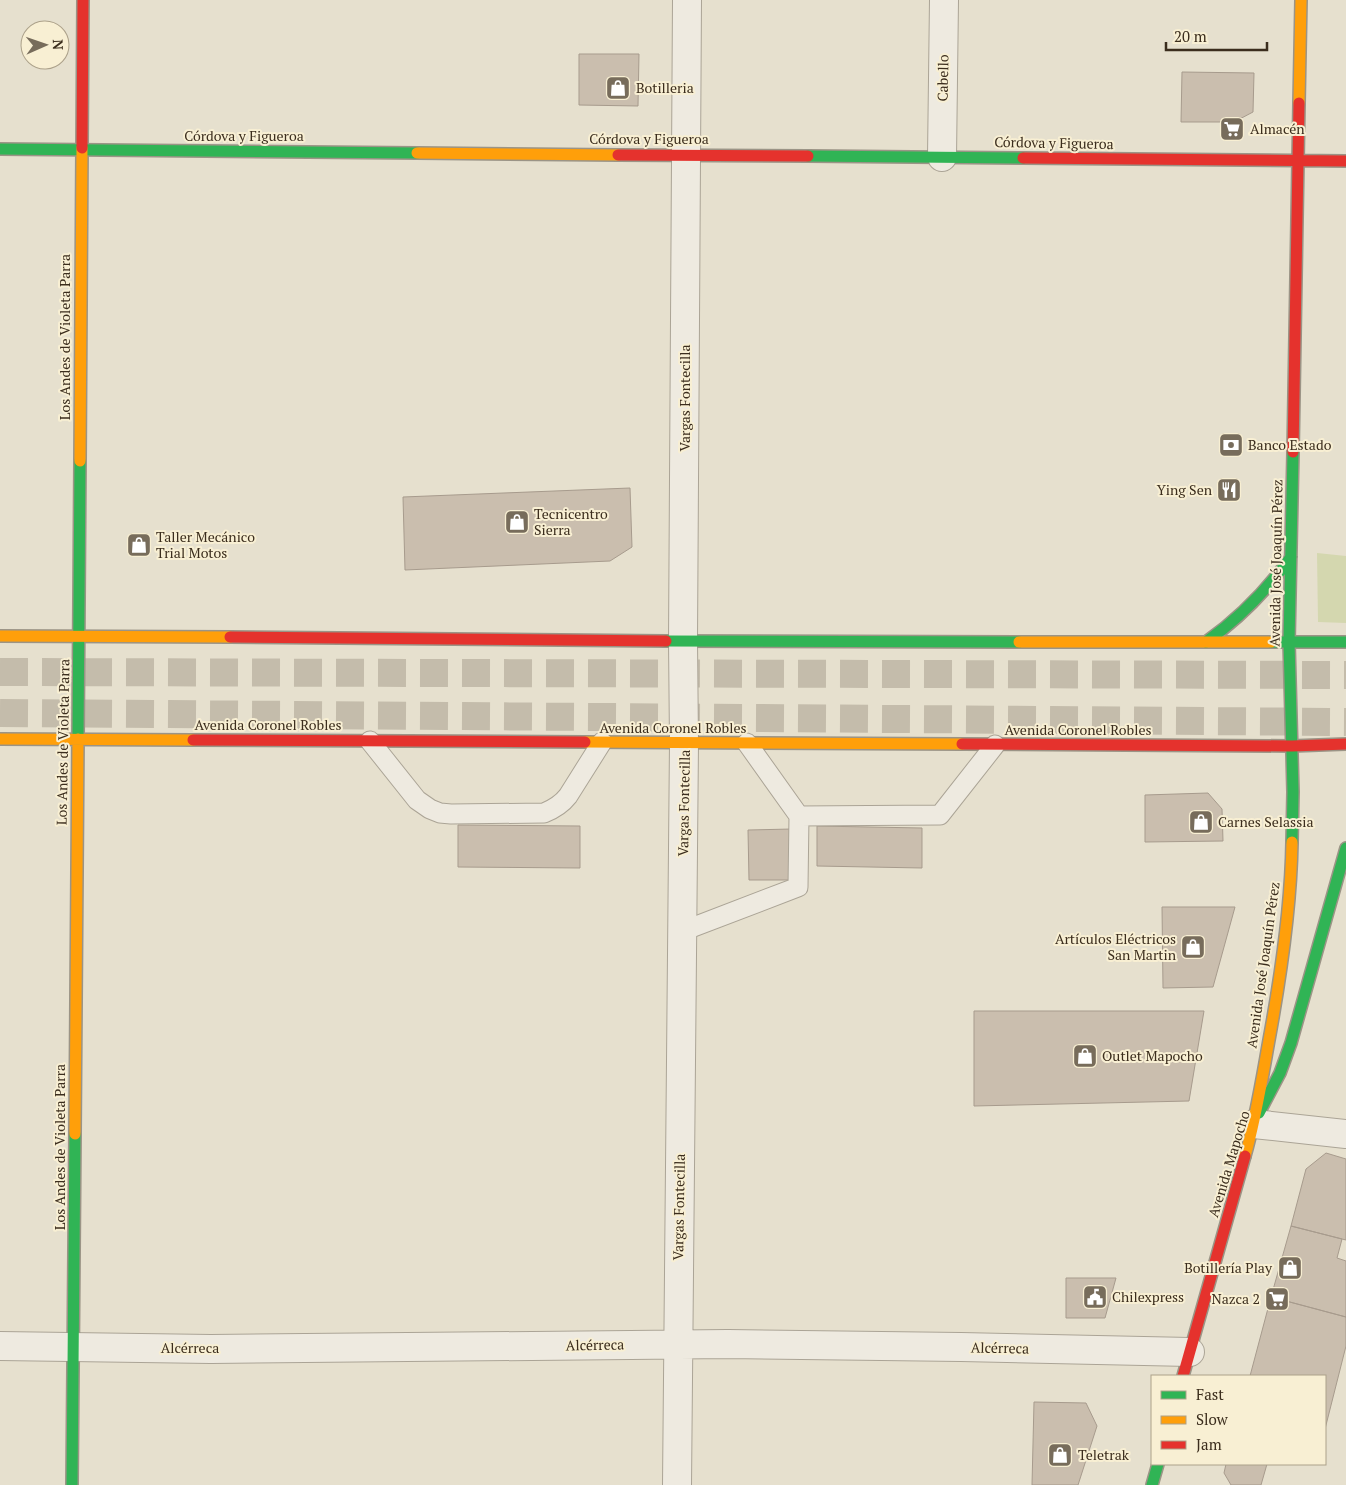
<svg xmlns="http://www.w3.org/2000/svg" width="1346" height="1485" viewBox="0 0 1346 1485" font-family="'PT Serif',serif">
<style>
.green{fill:#d4d7af}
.building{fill:#cabeae;stroke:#a79b8d}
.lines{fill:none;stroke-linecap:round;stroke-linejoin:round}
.highway-tunnel{stroke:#c4bcab;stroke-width:28;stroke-dasharray:28 14;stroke-linecap:butt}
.lane-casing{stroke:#aba496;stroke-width:21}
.street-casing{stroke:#aba496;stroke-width:30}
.fast-casing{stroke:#9b9486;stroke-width:14}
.slow-casing{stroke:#9b9486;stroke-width:14}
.jam-casing{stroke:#9b9486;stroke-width:14}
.lane{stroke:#eeeae0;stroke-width:19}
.street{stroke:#eeeae0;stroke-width:28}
.fast{stroke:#30b455;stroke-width:11}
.slow{stroke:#ff9f0a;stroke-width:11}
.jam{stroke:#e5322d;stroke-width:11}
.labels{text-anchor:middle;stroke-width:4;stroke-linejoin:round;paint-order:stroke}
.street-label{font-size:14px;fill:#3b2d1d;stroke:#f8efd3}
.poi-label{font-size:14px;fill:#3b2d1d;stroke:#f8efd3;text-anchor:start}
</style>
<rect width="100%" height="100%" fill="#e6e0ce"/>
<!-- green -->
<path class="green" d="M1317 553 1346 556V623L1318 622Z"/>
<!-- building -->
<path class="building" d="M579 54H639L638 106 579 105Z
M1182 72 1254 73 1253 112 1234 122H1181Z
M630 488 632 547 610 561 405 570 403 497Z
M1208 793 1222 809 1223 841 1145 842V795Z
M458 825 580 826V868L458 867Z
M817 826 922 828V868L817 866Z
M792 829V880H749L748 830Z
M1162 907H1235L1213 987 1163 988Z
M974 1011H1204L1189 1101 974 1106Z
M1326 1153 1346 1159V1240L1291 1226 1306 1169Z
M1291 1226 1342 1239 1337 1258 1346 1261V1317L1271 1297Z
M1066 1278H1116L1105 1318H1066Z
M1271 1297 1346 1317V1346L1325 1429V1376H1250Z
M1034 1402 1086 1403 1097 1426 1078 1485H1032Z
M1226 1464H1267L1261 1485H1231L1224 1473Z"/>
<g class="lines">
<!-- highway-tunnel -->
<path class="highway-tunnel" d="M0 672 1346 675
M0 713 1346 722"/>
<defs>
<path id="lane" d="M370 741 417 800 430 809 440 813 451 814 544 813C554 809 561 805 568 796L602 742
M747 743 799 816 940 815 995 745
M683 931 798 887 799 816"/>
<path id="street" d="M942 157 944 0
M1254 1124 1346 1134
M0 1346 211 1349 728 1344 961 1347 1190 1352
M677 1485 684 743 683 641 687 0"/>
<path id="fast" d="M0 149 417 153
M808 156 1023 158
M666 641 1019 642
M1206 642C1240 618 1267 590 1291 557
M1271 642H1346
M78 739 80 461
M1292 842 1293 792 1289 642 1293 452
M1259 1113 1280 1073 1291 1043 1346 848
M72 1485 75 1134
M1152 1485 1158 1464"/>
<path id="slow" d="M1299 103 1301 0
M417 153 618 155
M80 461 82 148
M0 636 230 637
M1019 642H1271
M0 739 193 740
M585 742 962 744
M75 1134 78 739
M1245 1156C1256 1118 1262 1079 1269 1040 1281 975 1291 908 1292 842"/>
<path id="jam" d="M82 148 83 0
M618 155 808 156
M1023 158 1346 161
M1293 452 1299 103
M230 637 666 641
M193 740 585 742
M962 744 1292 746 1346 744
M1183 1376 1245 1156"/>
</defs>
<!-- lane casing -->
<use href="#lane" class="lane-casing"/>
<!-- street casing -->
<use href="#street" class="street-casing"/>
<!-- fast casing -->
<use href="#fast" class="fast-casing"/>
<!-- slow casing -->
<use href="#slow" class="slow-casing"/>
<!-- jam casing -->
<use href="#jam" class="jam-casing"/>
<!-- lane -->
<use href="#lane" class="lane"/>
<!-- street -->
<use href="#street" class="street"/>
<!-- fast -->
<use href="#fast" class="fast"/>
<!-- slow -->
<use href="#slow" class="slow"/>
<!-- jam -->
<use href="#jam" class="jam"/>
</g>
<!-- icons -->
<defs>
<symbol id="shop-square" viewBox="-11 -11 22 22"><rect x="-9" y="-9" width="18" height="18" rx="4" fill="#776c5b" stroke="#f8efd3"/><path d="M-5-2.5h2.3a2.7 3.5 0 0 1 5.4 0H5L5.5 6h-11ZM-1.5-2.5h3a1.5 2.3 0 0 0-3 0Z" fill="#fff"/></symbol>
<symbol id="supermarket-square" viewBox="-11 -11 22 22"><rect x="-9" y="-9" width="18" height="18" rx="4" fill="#776c5b" stroke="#f8efd3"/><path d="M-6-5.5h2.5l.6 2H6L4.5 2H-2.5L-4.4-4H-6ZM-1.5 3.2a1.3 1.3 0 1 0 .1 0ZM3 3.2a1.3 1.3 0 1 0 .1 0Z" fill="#fff"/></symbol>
<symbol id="bank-square" viewBox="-11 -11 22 22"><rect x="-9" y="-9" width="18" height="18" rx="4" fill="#776c5b" stroke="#f8efd3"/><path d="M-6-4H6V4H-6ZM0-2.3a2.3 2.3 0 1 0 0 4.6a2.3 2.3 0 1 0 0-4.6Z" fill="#fff"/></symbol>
<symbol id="restaurant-square" viewBox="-11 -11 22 22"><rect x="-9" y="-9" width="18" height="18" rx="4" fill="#776c5b" stroke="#f8efd3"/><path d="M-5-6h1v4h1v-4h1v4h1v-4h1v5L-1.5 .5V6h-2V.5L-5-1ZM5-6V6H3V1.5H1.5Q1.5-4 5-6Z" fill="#fff"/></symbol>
<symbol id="civic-square" viewBox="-11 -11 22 22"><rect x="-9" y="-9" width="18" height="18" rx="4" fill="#776c5b" stroke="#f8efd3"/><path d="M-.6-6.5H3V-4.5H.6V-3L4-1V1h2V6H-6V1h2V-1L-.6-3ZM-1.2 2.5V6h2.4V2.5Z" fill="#fff"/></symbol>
</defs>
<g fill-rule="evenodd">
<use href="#shop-square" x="604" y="74" width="28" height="28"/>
<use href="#supermarket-square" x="1218" y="115" width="28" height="28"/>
<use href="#bank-square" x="1217" y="431" width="28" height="28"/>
<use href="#restaurant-square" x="1215" y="476" width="28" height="28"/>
<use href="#shop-square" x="503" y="508" width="28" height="28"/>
<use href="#shop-square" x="125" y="531" width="28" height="28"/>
<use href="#shop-square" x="1187" y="808" width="28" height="28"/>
<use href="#shop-square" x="1179" y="933" width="28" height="28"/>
<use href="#shop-square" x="1071" y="1042" width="28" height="28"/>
<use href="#shop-square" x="1276" y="1254" width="28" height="28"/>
<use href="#civic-square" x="1081" y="1283" width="28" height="28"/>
<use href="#supermarket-square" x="1263" y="1285" width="28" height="28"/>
<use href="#shop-square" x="1046" y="1441" width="28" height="28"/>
</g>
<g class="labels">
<!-- street labels -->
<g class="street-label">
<text transform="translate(943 78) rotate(-89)" y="5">Cabello</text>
<text x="244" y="141">Córdova y Figueroa</text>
<text x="649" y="144">Córdova y Figueroa</text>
<text transform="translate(1054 143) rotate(1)" y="5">Córdova y Figueroa</text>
<text transform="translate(65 337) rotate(-90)" y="5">Los Andes de Violeta Parra</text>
<text transform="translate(685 398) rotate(-90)" y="5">Vargas Fontecilla</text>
<text transform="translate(1276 563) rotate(-89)" y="5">Avenida José Joaquín Pérez</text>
<text x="268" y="730">Avenida Coronel Robles</text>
<text x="673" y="733">Avenida Coronel Robles</text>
<text x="1078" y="735">Avenida Coronel Robles</text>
<text transform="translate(63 742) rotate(-89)" y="5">Los Andes de Violeta Parra</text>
<text transform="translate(684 803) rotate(-89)" y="5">Vargas Fontecilla</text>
<text transform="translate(1263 965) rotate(-82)" y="5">Avenida José Joaquín Pérez</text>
<text transform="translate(60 1147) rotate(-90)" y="5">Los Andes de Violeta Parra</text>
<text transform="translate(1229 1164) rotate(-73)" y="5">Avenida Mapocho</text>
<text transform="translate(679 1207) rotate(-89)" y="5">Vargas Fontecilla</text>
<text transform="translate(595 1345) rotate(-1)" y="5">Alcérreca</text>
<text x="190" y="1353">Alcérreca</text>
<text transform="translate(1000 1348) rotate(1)" y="5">Alcérreca</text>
</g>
<!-- poi labels -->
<g class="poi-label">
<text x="636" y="93">Botilleria</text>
<text x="1250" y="134">Almacén</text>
<text x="1248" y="450">Banco Estado</text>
<text x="1212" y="495" text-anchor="end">Ying Sen</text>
<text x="534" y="519">Tecnicentro<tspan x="534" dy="16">Sierra</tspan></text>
<text x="156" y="542">Taller Mecánico<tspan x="156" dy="16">Trial Motos</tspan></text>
<text x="1218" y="827">Carnes Selassia</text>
<text x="1176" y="944" text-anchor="end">Artículos Eléctricos<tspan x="1176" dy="16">San Martin</tspan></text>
<text x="1102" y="1061">Outlet Mapocho</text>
<text x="1272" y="1273" text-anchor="end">Botillería Play</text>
<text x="1112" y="1302">Chilexpress</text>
<text x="1260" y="1304" text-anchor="end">Nazca 2</text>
<text x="1078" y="1460">Teletrak</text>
</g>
</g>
<!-- legend -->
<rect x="1151" y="1375" width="175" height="90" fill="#f8efd3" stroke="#aca18a"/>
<rect x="1161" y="1391" width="25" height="8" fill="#30b455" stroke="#aca18a"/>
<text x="1196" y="1400" font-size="15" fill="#3b2d1d">Fast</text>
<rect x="1161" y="1416" width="25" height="8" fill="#ff9f0a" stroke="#aca18a"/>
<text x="1196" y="1425" font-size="15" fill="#3b2d1d">Slow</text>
<rect x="1161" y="1441" width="25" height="8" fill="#e5322d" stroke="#aca18a"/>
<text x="1196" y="1450" font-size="15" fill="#3b2d1d">Jam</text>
<!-- north arrow -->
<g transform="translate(45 45) rotate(88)"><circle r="24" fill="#f8efd3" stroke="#aca18a"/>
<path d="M0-4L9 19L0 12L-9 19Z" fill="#776c5b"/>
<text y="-8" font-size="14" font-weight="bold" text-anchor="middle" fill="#3b2d1d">N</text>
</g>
<!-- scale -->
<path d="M1166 42v8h101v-8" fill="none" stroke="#3b2d1d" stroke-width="2.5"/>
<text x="1174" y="42" font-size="15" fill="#3b2d1d" stroke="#f8efd3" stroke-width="4" paint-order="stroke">20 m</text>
</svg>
